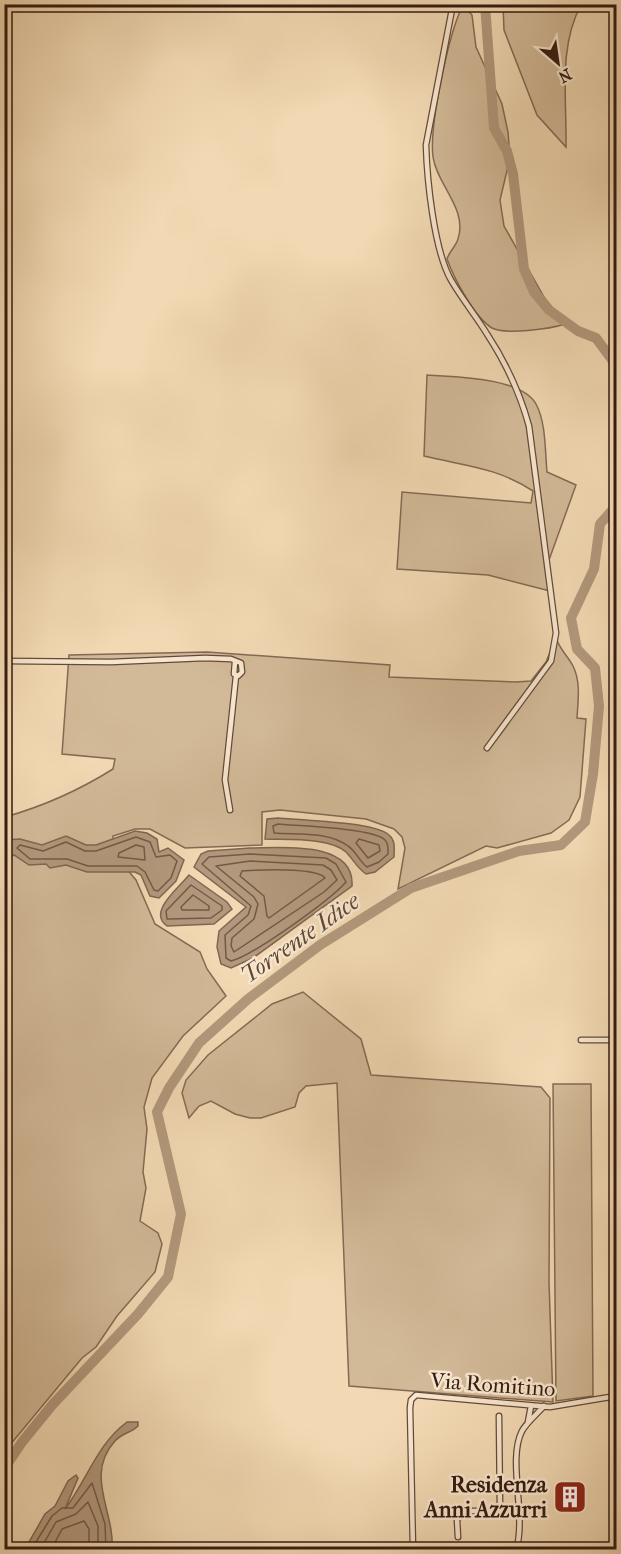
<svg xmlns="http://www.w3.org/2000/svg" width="621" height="1554" viewBox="0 0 621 1554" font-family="'IM FELL French Canon',serif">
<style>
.green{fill:#d2b997;stroke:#846a54;stroke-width:1.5}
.water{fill:#b2987c;stroke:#806651;stroke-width:1.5}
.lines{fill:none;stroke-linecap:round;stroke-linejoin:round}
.shore{stroke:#745a46;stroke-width:1.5}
.river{stroke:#b2987c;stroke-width:10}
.street-casing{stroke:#644a3a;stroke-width:7}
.street{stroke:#f7e6ce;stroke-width:4.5}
.labels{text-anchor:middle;stroke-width:5;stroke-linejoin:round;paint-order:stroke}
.street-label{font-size:22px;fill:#351b11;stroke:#f7e6ce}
.poi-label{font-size:22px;font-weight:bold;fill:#351b11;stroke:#f7e6ce;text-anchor:end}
.water-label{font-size:24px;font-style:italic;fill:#614736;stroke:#f7e6ce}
</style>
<rect width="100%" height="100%" fill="#f2d9b3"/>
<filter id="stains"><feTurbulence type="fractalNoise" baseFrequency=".00333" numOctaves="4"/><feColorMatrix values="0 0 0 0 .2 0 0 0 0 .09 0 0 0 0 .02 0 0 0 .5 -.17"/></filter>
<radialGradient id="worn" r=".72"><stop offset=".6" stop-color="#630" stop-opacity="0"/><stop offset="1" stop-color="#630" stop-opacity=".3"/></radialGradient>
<!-- green -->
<path class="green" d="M463 5 472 15 476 47 502 104 508 132 510 158 500 200 504 226 544 297 565 324C550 329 505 335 492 328 474 317 454 278 447 259 449 252 456 246 458 239 468 209 437 185 433 157 429 126 449 32 463 5Z
M503 5H581C558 47 567 100 566 147L537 115 504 30Z
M427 375C454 377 521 377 536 404 546 422 545 451 547 472L576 485 549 560 550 591 488 575 397 569 402 492 531 503 533 491C496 467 465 466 424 456Z
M556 638C560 650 568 656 573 666 581 682 578 701 577 718L586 719 580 797 569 820 551 833 497 848 486 846 398 889 405 848 402 837 394 829 366 819 280 810 262 812V845L185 848 150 829H135L113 836V853L136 880 155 924 200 952 207 969 226 996 183 1036 152 1078 144 1107 147 1129 143 1172 146 1188 140 1221 158 1233 162 1244 155 1272 117 1316 96 1347 82 1358 5 1451V817C44 806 78 791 113 769L115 759 62 754 69 655 207 652 390 665 389 677 516 682 531 681 546 662Z
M303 992 361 1039 371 1075 541 1087 550 1098 549 1282 553 1402 349 1386 337 1083 306 1086 299 1093 295 1107 261 1118H250L235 1114 211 1101 199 1106 189 1118 182 1093 186 1080 208 1055 272 1004Z
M553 1084H591L593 1396 556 1401Z"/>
<!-- water -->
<path class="water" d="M278 818C300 820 375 822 389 835 396 841 394 849 394 857L375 872 366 874C357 868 353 859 346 852 330 837 287 840 265 839L267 819Z
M135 831 147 833 157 839 159 852 168 848 184 860 176 881 159 898 150 896 141 875 135 872H87L66 865 50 868 46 864 29 865 14 855 5 861V840L20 839 42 845 66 836 86 845H96Z
M250 848C280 848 355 840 352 886L253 958 231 968 221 964 217 947 219 931 246 907 194 867 201 854 208 851Z
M189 875 227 902 232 909 214 924 167 926C147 912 179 888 189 875Z
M127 1422H138V1426C131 1433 122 1433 115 1441 84 1475 115 1512 112 1549H25L45 1514 55 1506 68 1481 76 1475 78 1478 65 1509C87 1480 97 1444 127 1422Z"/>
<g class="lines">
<!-- shore -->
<path class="shore" d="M278 824C298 826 373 828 385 840 389 844 388 849 388 854L379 862 367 867C359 861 356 851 348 846 328 831 297 835 274 833L273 826Z
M136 837 150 842 156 857 170 855 177 861 171 878 158 891 154 890 145 872 137 866H88L67 859H30L17 848 20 845 43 851 66 842 85 851H96Z
M359 839 379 845 380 851 368 858 356 843Z
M136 845 144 847 145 860 118 857 119 853Z
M250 854 326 858 336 864 346 882C329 901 254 955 231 961L226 958 225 935 248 915 251 906 202 864 209 857Z
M250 861 323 865 331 870 337 880 324 892 234 952 231 946 232 938 254 919 258 904 254 897 216 866Z
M242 871C257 870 317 867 325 878L269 918 267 916 264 896 240 876Z
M191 885 222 906V910L211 918 167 919 166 911Z
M193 895 209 906V910H182L181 907Z
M31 1550 52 1516 62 1508H73L92 1483 105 1524 106 1550
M40 1550 56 1522 76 1514 88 1502 98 1526V1550
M51 1550 62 1529 84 1521 89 1529V1550"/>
<!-- river -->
<path class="river" d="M485 4 494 128 507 151 513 174 524 269 534 292 549 310 578 331 596 338 616 365
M4 1469 22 1442 53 1404 138 1314 168 1277 181 1214 157 1112 169 1088 199 1043 248 999 320 945 411 888 519 851 561 845 585 822 593 774 599 706 595 668 577 649 571 618 594 569 600 524 616 506"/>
<defs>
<path id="street" d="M453 4 426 145C427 180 434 250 451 280 462 299 476 316 487 334 506 363 520 393 529 426L556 633 551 661 487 748
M4 661 111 662 205 658 231 659 241 663 242 672 238 676 234 674 235 662
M230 810 225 780 236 676
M581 1040H616
M499 1416 500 1510
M528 1422 531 1406
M518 1488 533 1490
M458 1537 457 1520 463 1511H519
M413 1550 410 1408 411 1400 416 1395 550 1407 616 1396
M516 1550C527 1516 507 1460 522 1431 527 1422 537 1414 544 1406"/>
</defs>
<!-- street casing -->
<use href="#street" class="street-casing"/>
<!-- street -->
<use href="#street" class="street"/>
</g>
<!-- icons -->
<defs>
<symbol id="building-square" viewBox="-11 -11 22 22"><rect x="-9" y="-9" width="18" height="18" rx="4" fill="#8f2418" stroke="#f7e6ce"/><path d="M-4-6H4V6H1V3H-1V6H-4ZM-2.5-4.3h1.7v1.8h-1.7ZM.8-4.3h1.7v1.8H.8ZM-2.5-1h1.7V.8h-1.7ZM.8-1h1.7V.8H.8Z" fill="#fff"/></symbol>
</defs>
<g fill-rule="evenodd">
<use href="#building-square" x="551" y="1478" width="38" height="38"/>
</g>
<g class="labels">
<!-- street labels -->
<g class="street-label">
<text transform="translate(493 1384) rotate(4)" y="8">Via Romitino</text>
</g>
<!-- poi labels -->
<g class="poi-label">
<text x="547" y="1492">Residenza<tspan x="547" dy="25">Anni Azzurri</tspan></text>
</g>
<!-- water labels -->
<g class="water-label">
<text transform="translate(300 938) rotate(-35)" y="8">Torrente Idice</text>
</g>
</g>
<!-- margin -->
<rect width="621" height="1554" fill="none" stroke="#f2d9b3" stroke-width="24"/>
<rect x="6" y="6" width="609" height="1542" fill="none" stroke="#351b11" stroke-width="3"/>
<rect x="12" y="12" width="597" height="1530" fill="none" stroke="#351b11" stroke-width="1.5"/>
<!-- north arrow -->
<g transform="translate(558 63) rotate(151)" stroke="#f7e6ce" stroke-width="4.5" paint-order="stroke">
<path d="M0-4.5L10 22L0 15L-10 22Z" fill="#351b11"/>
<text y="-9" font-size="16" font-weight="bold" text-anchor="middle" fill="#351b11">N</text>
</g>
<rect width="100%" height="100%" filter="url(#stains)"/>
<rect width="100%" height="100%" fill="url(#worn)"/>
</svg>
